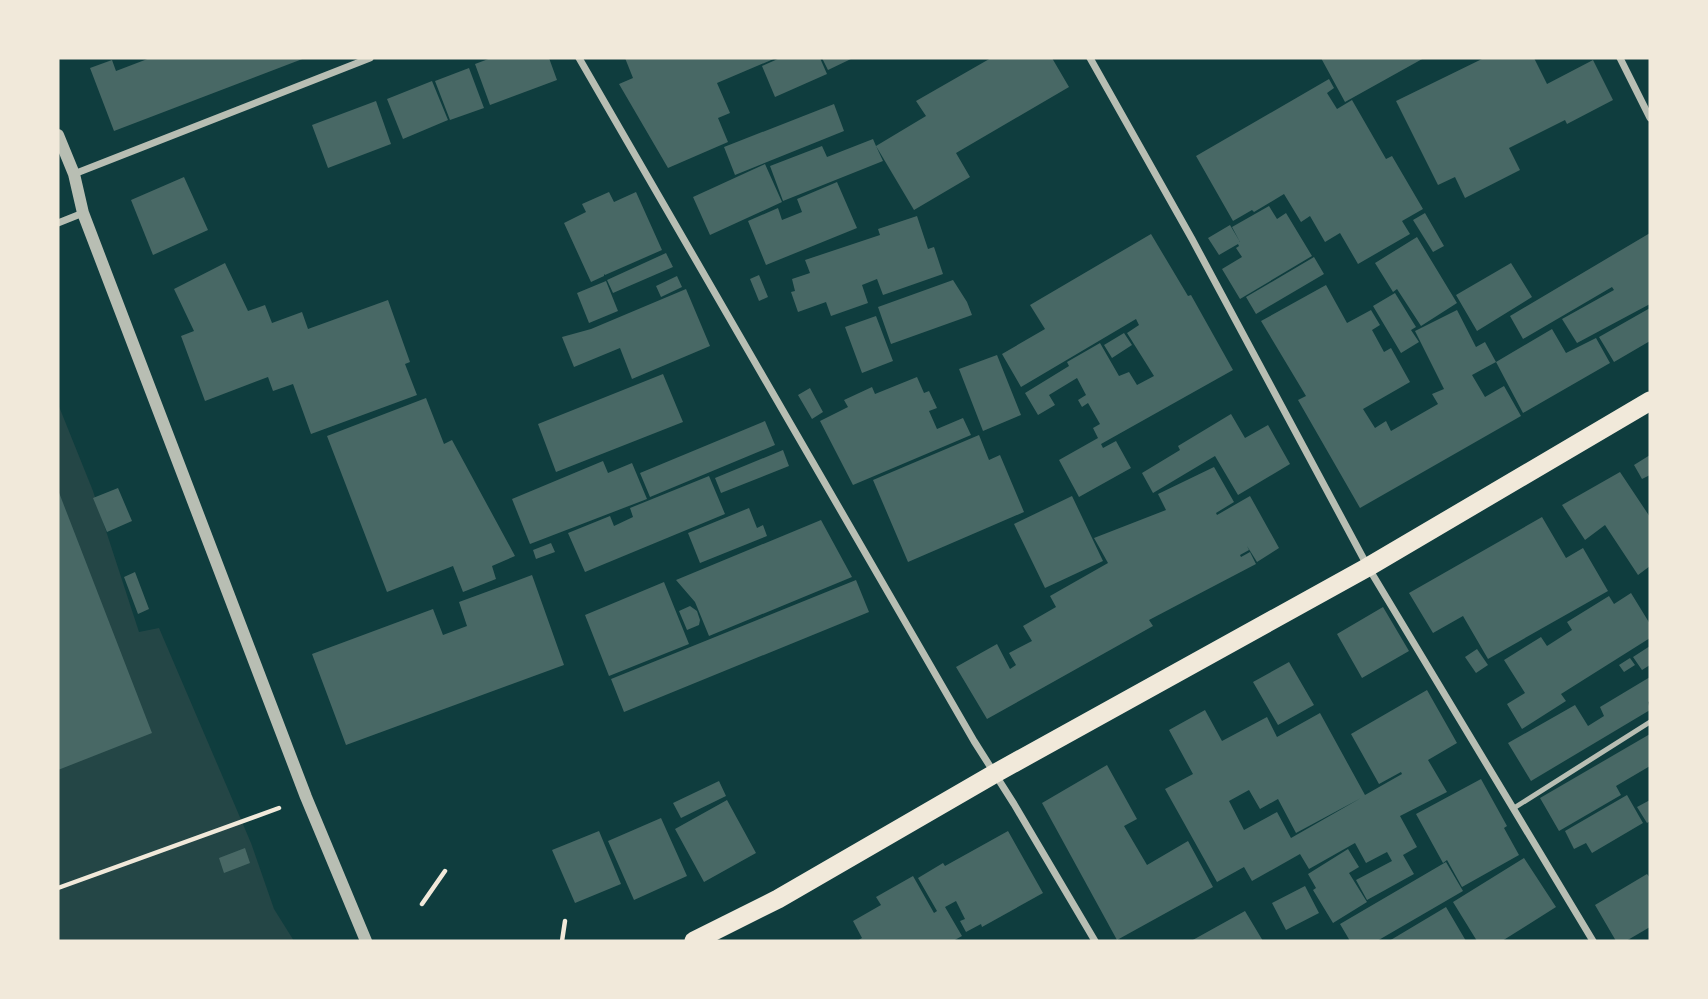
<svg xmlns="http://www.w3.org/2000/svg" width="1708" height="999" viewBox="0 0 1708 999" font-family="Barlow,sans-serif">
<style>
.green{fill:#244646}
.building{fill:#486865;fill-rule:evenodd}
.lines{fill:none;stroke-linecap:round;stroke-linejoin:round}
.path{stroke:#f1e9da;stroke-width:4.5}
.service{stroke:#b8beb3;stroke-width:5}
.minor{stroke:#b8beb3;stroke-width:7}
.tertiary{stroke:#b8beb3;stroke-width:12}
.trunk{stroke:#f1e9da;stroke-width:19}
</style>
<rect width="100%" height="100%" fill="#0f3d3e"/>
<!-- green -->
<path class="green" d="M58 404 93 491 139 632 159 628 251 843 274 909 294 941H58Z"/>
<!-- building -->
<path class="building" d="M150 58H305L114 131 90 68 112 60 116 71Z
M491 58H549L557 80 490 105 475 64Z
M625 58H776L717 83 730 113 718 118 728 142 668 168 619 84 633 78Z
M780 58H820L827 74 775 97 762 66Z
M822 58H853L828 70Z
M991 58H1052L1069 87 956 153 970 177 914 210 876 146 883 161 783 201 770 166 822 146 827 157 873 139 876 146 926 116 916 101Z
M1321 58H1424L1345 102Z
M1484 58H1534L1547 84 1593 60 1613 100 1567 124 1565 120 1509 148 1520 170 1465 198 1455 177 1438 185 1396 101Z
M469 68 484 108 450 120 435 81Z
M1329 79 1334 88 1327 93 1337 109 1352 100 1386 159 1392 156 1423 209 1402 221 1410 234 1358 264 1340 233 1325 242 1310 216 1301 222 1284 194 1254 212 1252 210 1233 221 1196 156Z
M432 81 448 120 403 139 387 99Z
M376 101 391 144 328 168 312 125Z
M834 104 844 131 735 175 724 147Z
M765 164 782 202 710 235 693 197Z
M184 177 208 230 153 255 131 200Z
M837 182 857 228 766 265 748 221 778 208 782 220 802 212 797 199Z
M609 192 614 202 636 192 662 250 605 275 604 274V276L591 282 564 223 586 212 582 204Z
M1269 206 1277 219 1286 213 1312 256 1240 299 1222 269 1242 257 1236 248 1239 246 1238 244 1219 255 1208 238 1230 225 1240 242 1232 227Z
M1425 213 1444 246 1433 252 1413 220Z
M917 216 928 249 934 247 943 274 883 295 877 279 862 285 868 303 831 316 826 302 798 312 791 292 795 291 792 279 810 273 805 260 880 235 878 229Z
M1650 233V304L1577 343 1562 319 1614 290 1612 287 1523 339 1510 316Z
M1151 234 1188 296 1191 295 1233 370 1101 444 1103 448 1116 441 1131 468 1079 497 1059 460 1098 438 1093 428 1100 424 1088 403 1082 407 1078 400 1086 395 1077 378 1049 395 1055 405 1038 415 1025 393 1069 366 1067 362 1100 343 1119 376 1129 372 1137 385 1154 376 1127 333 1139 325 1136 319 1021 387 1002 354 1045 329 1030 305Z
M1417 237 1457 303 1421 326 1397 289 1393 292 1375 263Z
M666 253 673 267 613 293 607 280Z
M1314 257 1324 274 1256 314 1246 297Z
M225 263 248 311 265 305 272 323 302 312 308 329 388 300 410 362 405 364 417 395 311 434 293 384 273 391 268 377 205 401 181 336 194 331 174 289Z
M1511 263 1532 297 1477 331 1456 295Z
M759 275 768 297 759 301 750 279Z
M677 276 682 287 661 297 656 286Z
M953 280 967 302 972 315 891 344 878 307Z
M606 281 618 311 589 323 577 293Z
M1326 285 1347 323 1371 310 1380 325 1372 330 1384 352 1391 348 1410 382 1363 409 1375 428 1386 421 1391 431 1438 404 1432 394 1444 389 1415 331 1457 310 1476 347 1485 342 1496 362 1472 375 1485 397 1504 386 1521 416 1360 508 1298 400 1306 396 1261 321Z
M686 289 710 346 632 379 620 348 574 367 562 337 591 329Z
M1395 293 1416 327 1411 330 1419 342 1401 353 1373 306Z
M1650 308V341L1614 362 1599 337Z
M876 316 893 361 862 373 845 327Z
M1552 329 1566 353 1596 338 1610 363 1523 413 1496 362Z
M1124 333 1132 345 1112 358 1104 345Z
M997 355 1021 415 983 431 959 369Z
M663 374 683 422 556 472 538 424Z
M917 377 924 393 929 391 937 408 929 411 937 429 963 418 971 435 853 485 820 421 848 407 844 400 872 387 875 394Z
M810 388 823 412 812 419 798 395Z
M426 398 444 444 452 440 515 556 492 566 496 579 463 592 453 566 387 592 327 436Z
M1231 414 1245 438 1268 425 1290 464 1238 495 1215 456 1153 493 1142 473 1180 450 1178 446Z
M765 421 775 445 650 497 640 473Z
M979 435 989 460 1000 455 1024 512 908 562 873 480Z
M783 450 789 466 721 493 715 478Z
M1650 455V475L1642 479 1634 465Z
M603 461 608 473 632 463 647 499 530 544 512 499Z
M1214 467 1234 502 1216 513 1217 515 1250 496 1279 548 1257 562 1247 546 1249 550 1240 555 1241 557 1250 552 1256 564 1149 620 1153 626 987 719 956 667 997 644 1010 669 1016 665 1009 653 1032 641 1023 626 1056 607 1050 596 1108 563 1094 538 1166 510 1158 494Z
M1620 472 1650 517V566L1638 575 1605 525 1585 540 1562 505Z
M709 476 725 514 585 572 568 533 610 516 614 526 633 517 630 508Z
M118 488 132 521 107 532 93 498Z
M58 490 152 733 58 770Z
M1072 496 1103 561 1045 588 1014 524Z
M749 508 757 528 763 525 767 536 700 563 688 533Z
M1542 517 1566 558 1583 548 1608 591 1488 659 1463 616 1433 633 1409 593Z
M821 520 852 577 709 636 695 602 676 580Z
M551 543 555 552 536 559 533 550Z
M135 572 149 609 138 614 124 577Z
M532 575 564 665 346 745 312 654 433 609 443 635 467 626 459 602Z
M856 580 869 612 624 712 611 679Z
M664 582 689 644 609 676 585 615Z
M1631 593 1650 624V638L1561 694 1566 701 1522 729 1507 704 1525 693 1504 660 1541 637 1547 646 1572 630 1567 622 1609 596 1614 604Z
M690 606 697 611 700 620 699 625 687 630 679 611Z
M1383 607 1409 651 1362 678 1337 634Z
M1650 646V665L1642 670 1633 657Z
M1477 649 1488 665 1476 673 1465 657Z
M1630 658 1635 665 1624 672 1619 665Z
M1289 662 1314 705 1278 725 1253 682Z
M1650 677V701L1648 702 1650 710 1531 781 1508 743 1575 705 1588 726 1604 716 1600 707Z
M1427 690 1457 743 1428 760 1447 792 1400 816 1417 847 1403 855 1414 874 1367 900 1356 880 1392 861 1387 852 1366 863 1355 843 1309 869 1300 854 1252 881 1244 867 1217 882 1165 789 1193 774 1169 730 1205 710 1222 741 1267 717 1277 737 1320 713 1365 795 1402 774 1401 772 1379 784 1351 734ZM1249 790 1260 809 1278 799 1296 833 1361 798 1291 838 1277 812 1244 830 1229 801Z
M1650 734V766L1616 786 1621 795 1559 831 1540 798Z
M1107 765 1137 819 1124 826 1147 865 1188 841 1213 887 1117 940 1042 803Z
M1481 779 1507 826 1504 828 1519 855 1462 887 1447 860 1443 863 1416 814Z
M719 781 726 796 681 818 673 803Z
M1627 795 1643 823 1592 853 1586 843 1574 849 1565 831Z
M727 800 756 853 704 882 675 829Z
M1650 800V821L1647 823 1637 807Z
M661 818 687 876 634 900 608 841Z
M599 831 621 884 575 903 552 850Z
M1008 831 1043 893 982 927 981 924 966 932 960 921 965 919 956 901 945 907 962 936 953 941H857L862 938 853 921 881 905 876 897 913 876 934 913 937 911 918 878 943 863 945 866Z
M245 848 250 863 224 873 219 858Z
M1348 849 1359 867 1349 873 1367 902 1333 923 1313 890 1316 888 1308 874Z
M1524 858 1556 907 1502 941H1477L1453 902Z
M1446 862 1463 891 1377 941H1350L1340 924Z
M1647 874 1650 878V927L1626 941H1616L1595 905Z
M1305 886 1319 913 1286 930 1272 903Z
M1446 907 1466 941H1389Z
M1245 911 1263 941H1191Z"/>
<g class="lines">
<!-- path -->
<path class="path" d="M58 888 279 808
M422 904 445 871
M562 941 565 921"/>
<!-- service -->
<path class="service" d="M1514 808 1650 722"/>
<!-- minor -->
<path class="minor" d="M579 58 974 741 1014 804 1095 941
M1090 58 1192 239 1368 567 1593 941
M1620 58 1650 118
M74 174 370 58
M58 223 83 213"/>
<!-- tertiary -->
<path class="tertiary" d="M58 135 74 174 83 213 306 797 366 941"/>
<!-- trunk -->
<path class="trunk" d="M694 941 778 899 994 774 1368 567 1650 401"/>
</g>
<!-- border -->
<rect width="1708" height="999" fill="none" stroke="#f1e9da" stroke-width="119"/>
</svg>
